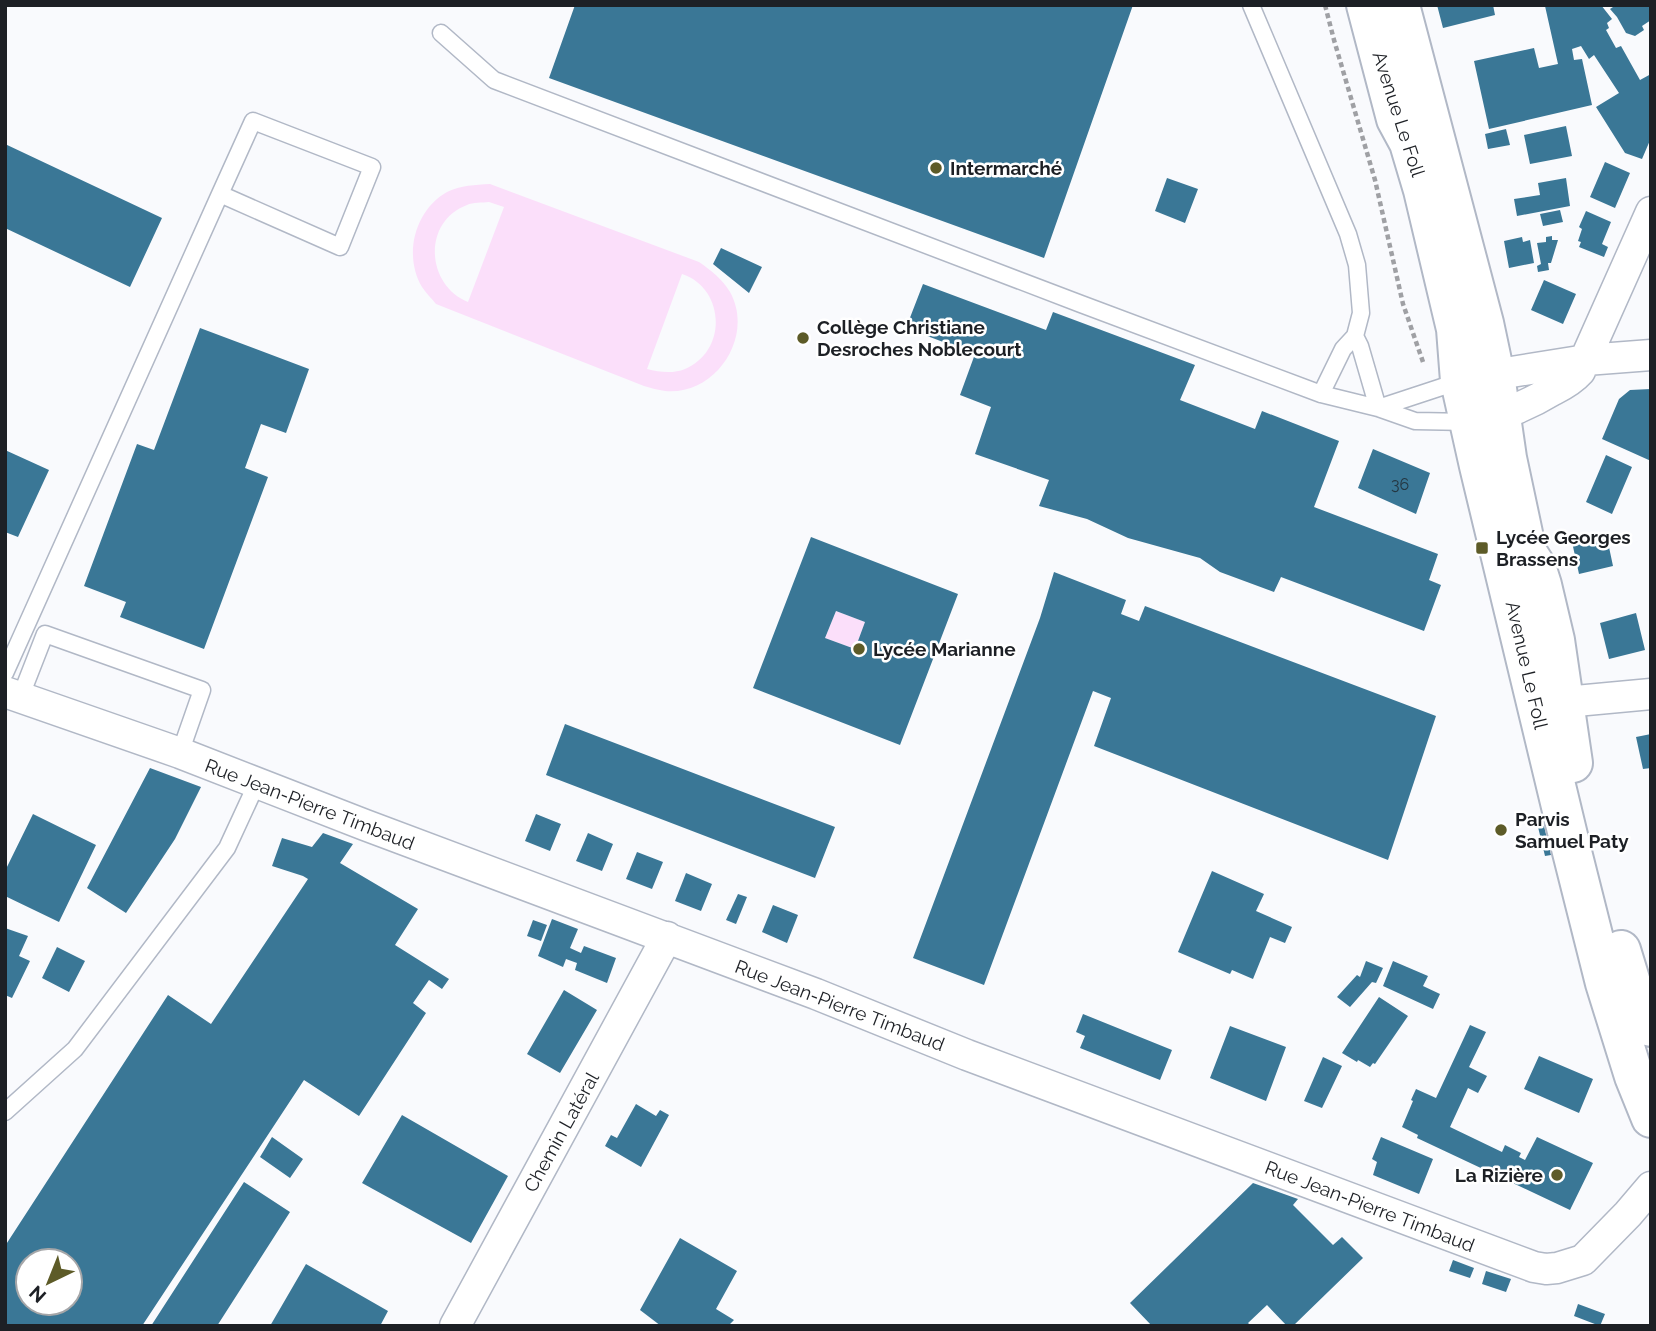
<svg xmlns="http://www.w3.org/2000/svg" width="1656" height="1331" viewBox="0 0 1656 1331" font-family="Raleway,sans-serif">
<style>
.green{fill:#fbdffa;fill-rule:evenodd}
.building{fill:#3a7796;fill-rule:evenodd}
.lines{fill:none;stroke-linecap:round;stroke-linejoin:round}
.lane-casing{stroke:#b1b8c6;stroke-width:19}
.street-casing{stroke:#b1b8c6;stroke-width:33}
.secondary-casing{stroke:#b1b8c6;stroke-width:42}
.path{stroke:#9fa0a4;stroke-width:4.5;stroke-dasharray:5 3.5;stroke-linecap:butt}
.lane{stroke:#fff;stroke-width:16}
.street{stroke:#fff;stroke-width:30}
.secondary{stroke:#fff;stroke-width:38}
.poi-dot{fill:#5d5b28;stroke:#fff;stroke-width:2.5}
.labels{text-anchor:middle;stroke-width:5;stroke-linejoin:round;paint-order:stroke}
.number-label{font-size:16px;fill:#243641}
.street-label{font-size:19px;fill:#1d2025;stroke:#fff}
.poi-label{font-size:19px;font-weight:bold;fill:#1d2025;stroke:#fff;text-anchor:start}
</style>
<rect width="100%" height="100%" fill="#f9fafd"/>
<!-- green -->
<path class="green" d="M490 184 699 262C712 271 722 279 730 292 755 337 715 396 665 391 658 390 651 388 644 386L436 304C432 299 426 293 422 287 403 255 415 210 447 192 461 185 475 185 490 184ZM489 202 504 207 468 302C426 285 422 222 467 205 473 202 482 203 489 202ZM682 274C725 288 728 351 685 369 673 374 659 372 647 369Z
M836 611 865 622 855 649 825 638Z"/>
<!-- building -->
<path class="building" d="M575 5H1133L1044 258 549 78Z
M1437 5H1493L1495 15 1443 28Z
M1601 5 1612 19 1607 23 1609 28 1606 30 1616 48 1621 46 1640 80 1651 74V138L1642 159 1625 153 1596 107 1619 93 1594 55 1589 59 1581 46 1572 49 1574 60 1582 59 1592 105 1489 129 1474 61 1534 48 1539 68 1558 64 1545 6Z
M1616 5H1651V20L1642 26 1644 30 1635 36 1626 33 1617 17 1610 9Z
M1566 126 1572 156 1530 164 1524 135Z
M1506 129 1510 145 1488 149 1485 134Z
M5 144 162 218 130 287 5 228Z
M1605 162 1630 173 1615 208 1590 197Z
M1167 178 1198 189 1185 223 1155 211Z
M1566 178 1570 206 1517 216 1514 199 1540 195 1538 183Z
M1560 210 1563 222 1543 226 1540 214Z
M1586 211 1611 222 1602 244 1608 247 1604 257 1579 247 1581 242 1578 241 1582 229 1579 227Z
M1552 236V240H1558L1551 263H1548L1549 270 1538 272 1537 266 1541 264 1537 243 1546 242V237Z
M1522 237 1523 242 1530 240 1534 263 1509 268 1504 241Z
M721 248 762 267 749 293 713 264Z
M1544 280 1576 294 1563 324 1531 310Z
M923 284 1046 330 1053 312 1195 365 1180 400 1255 429 1262 411 1339 441 1314 507 1438 554 1429 580 1441 585 1424 631 1281 577 1274 592 1220 572 1200 558 1128 538 1087 519 1039 506 1049 480 975 454 991 407 960 395 975 354 906 328Z
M200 328 309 369 286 433 261 424 245 468 268 477 204 649 120 617 126 602 84 586 137 444 154 450Z
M1651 389V461L1602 439 1619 399 1630 390Z
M1373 449 1430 473 1416 514 1358 488Z
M5 450 49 470 18 537 5 532Z
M1606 455 1632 467 1612 514 1586 502Z
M1606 533 1613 566 1579 574 1572 542Z
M811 537 958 594 900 745 753 688ZM836 611 865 622 855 649 825 638Z
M1054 572 1126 600 1121 614 1139 621 1145 606 1436 716 1388 860 1094 746 1111 698 1093 691 984 985 913 958 1040 618Z
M1636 613 1645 650 1609 659 1600 623Z
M565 724 835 827 815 878 546 775Z
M1651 734V768L1643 769 1636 737Z
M150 768 201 787 175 839 126 913 87 888Z
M33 814 96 845 59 922 5 896V871Z
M536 814 561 824 550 851 525 841Z
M1544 826 1551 855 1545 856 1538 827Z
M323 833 353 844 340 863 418 909 395 945 449 979 442 989 429 980 413 1003 426 1013 359 1116 304 1080 142 1326H5V1246L168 995 211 1024 308 879 303 876 272 866 282 838 312 847ZM28 1261H70V1303H28Z
M588 833 613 844 602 871 576 861Z
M637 852 663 862 652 889 626 879Z
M1212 871 1264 894 1256 911 1292 927 1285 943 1270 937 1253 979 1232 970 1230 974 1178 952Z
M686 873 712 884 701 911 675 901Z
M738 894 747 897 736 924 726 920Z
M773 905 798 915 787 943 762 932Z
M552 919 578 929 570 948 581 953 584 946 616 958 607 983 575 970 577 963 566 959 563 967 538 956Z
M533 920 547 925 541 941 527 936Z
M5 928 28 936 19 956 30 961 12 998 5 995Z
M57 947 85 961 69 992 42 978Z
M1366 961 1383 968 1376 983 1372 982 1350 1007 1337 997 1357 975 1360 977Z
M1393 961 1428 976 1423 986 1440 994 1433 1009 1383 986Z
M564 990 597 1010 560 1073 527 1054Z
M1379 997 1408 1016 1375 1064 1373 1063 1370 1067 1358 1060 1357 1062 1342 1053Z
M1083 1014 1172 1050 1160 1080 1080 1048 1085 1036 1076 1032Z
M1470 1025 1486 1032 1469 1067 1487 1076 1478 1093 1468 1088 1450 1127 1502 1152 1505 1145 1521 1153 1519 1157 1525 1160 1537 1137 1593 1163 1570 1210 1417 1138 1418 1135 1402 1127 1413 1101 1411 1100 1416 1089 1436 1098Z
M1230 1026 1286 1047 1266 1101 1210 1078Z
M1539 1056 1593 1079 1579 1113 1524 1089Z
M1323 1057 1342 1066 1322 1108 1304 1101Z
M636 1104 656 1116 660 1110 669 1115 641 1167 605 1146 611 1135 617 1138Z
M402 1115 508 1176 471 1243 362 1183Z
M272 1137 303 1159 290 1178 260 1157Z
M1381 1137 1433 1159 1419 1194 1373 1175 1377 1162 1372 1159Z
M244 1182 290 1212 258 1262 217 1326H151Z
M1253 1183 1298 1199 1293 1205 1333 1245 1342 1237 1363 1258 1293 1326H1287L1267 1305 1248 1323 1251 1326H1152L1130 1303Z
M680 1238 737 1271 716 1309 734 1320 728 1326H661L640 1310Z
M1453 1260 1474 1268 1470 1278 1449 1271Z
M306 1264 388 1311 380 1326H270Z
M1486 1271 1511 1279 1506 1292 1482 1284Z
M1578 1304 1605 1314 1600 1326 1574 1316Z"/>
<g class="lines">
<defs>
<path id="lane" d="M1251 5 1348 234 1357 265 1361 313 1355 336 1343 349 1321 394
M441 33 494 80 1081 304 1321 394 1378 408 1415 421 1470 422
M1355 336 1360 346 1378 408 1460 381
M5 673 220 194 253 121 372 167 340 247 220 194
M20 698 45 634 202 690 180 753
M5 1112 75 1049 227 848 257 783"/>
<path id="street" d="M1474 378 1586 360 1651 355
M1481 420C1507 414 1530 404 1553 390 1563 385 1572 380 1580 371L1651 212
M5 692 180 753 365 825 816 994 967 1055 1534 1267 1546 1269 1557 1268 1583 1260 1628 1214 1651 1187
M1565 702 1651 694
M455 1326 667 937"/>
<path id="secondary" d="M1366 5 1396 119 1409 143 1423 190 1456 329 1460 381 1479 466 1571 848 1605 983 1634 1076 1651 1118
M1400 5 1484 323 1495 375 1507 458 1527 552 1536 566 1542 585 1555 640 1573 763
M1621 950 1632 986 1651 1027"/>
</defs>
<!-- lane casing -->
<use href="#lane" class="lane-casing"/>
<!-- street casing -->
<use href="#street" class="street-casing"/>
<!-- secondary casing -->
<use href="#secondary" class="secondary-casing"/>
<!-- path -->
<path class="path" d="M1325 5 1334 40 1375 180 1403 304 1423 362"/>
<!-- lane -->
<use href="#lane" class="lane"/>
<!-- street -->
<use href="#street" class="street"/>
<!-- secondary -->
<use href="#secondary" class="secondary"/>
</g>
<!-- markers -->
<g class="poi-dot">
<circle cx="936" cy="168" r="7"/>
<circle cx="803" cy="338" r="7"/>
<rect x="1475" y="541" width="14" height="14" rx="3.5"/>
<circle cx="859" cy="649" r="7"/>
<circle cx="1501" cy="830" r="7"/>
<circle cx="1557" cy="1175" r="7"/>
</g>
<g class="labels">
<!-- number labels -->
<g class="number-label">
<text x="1400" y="490">36</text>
</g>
<!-- street labels -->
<g class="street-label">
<text transform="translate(1399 114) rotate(72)" y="7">Avenue Le Foll</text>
<text transform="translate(1527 665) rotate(77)" y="7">Avenue Le Foll</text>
<text transform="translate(310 804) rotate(21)" y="7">Rue Jean-Pierre Timbaud</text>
<text transform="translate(840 1005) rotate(21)" y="7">Rue Jean-Pierre Timbaud</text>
<text transform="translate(561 1132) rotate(-61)" y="7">Chemin Latéral</text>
<text transform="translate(1370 1206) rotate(21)" y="7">Rue Jean-Pierre Timbaud</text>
</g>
<!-- poi labels -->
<g class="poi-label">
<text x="950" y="175">Intermarché</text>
<text x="817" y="334">Collège Christiane<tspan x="817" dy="22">Desroches Noblecourt</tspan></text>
<text x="1496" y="544">Lycée Georges<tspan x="1496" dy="22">Brassens</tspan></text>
<text x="873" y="656">Lycée Marianne</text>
<text x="1515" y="826">Parvis<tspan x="1515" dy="22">Samuel Paty</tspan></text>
<text x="1543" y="1182" text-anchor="end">La Rizière</text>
</g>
</g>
<!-- border -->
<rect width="1656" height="1331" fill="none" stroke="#1d2025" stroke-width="14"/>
<!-- north arrow -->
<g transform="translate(49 1282) rotate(223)"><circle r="33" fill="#ffffff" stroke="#a5a6a8" stroke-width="2"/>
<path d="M0-5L12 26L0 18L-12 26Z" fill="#5d5b28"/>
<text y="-10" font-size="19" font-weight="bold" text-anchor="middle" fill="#1d2025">N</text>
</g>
</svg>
